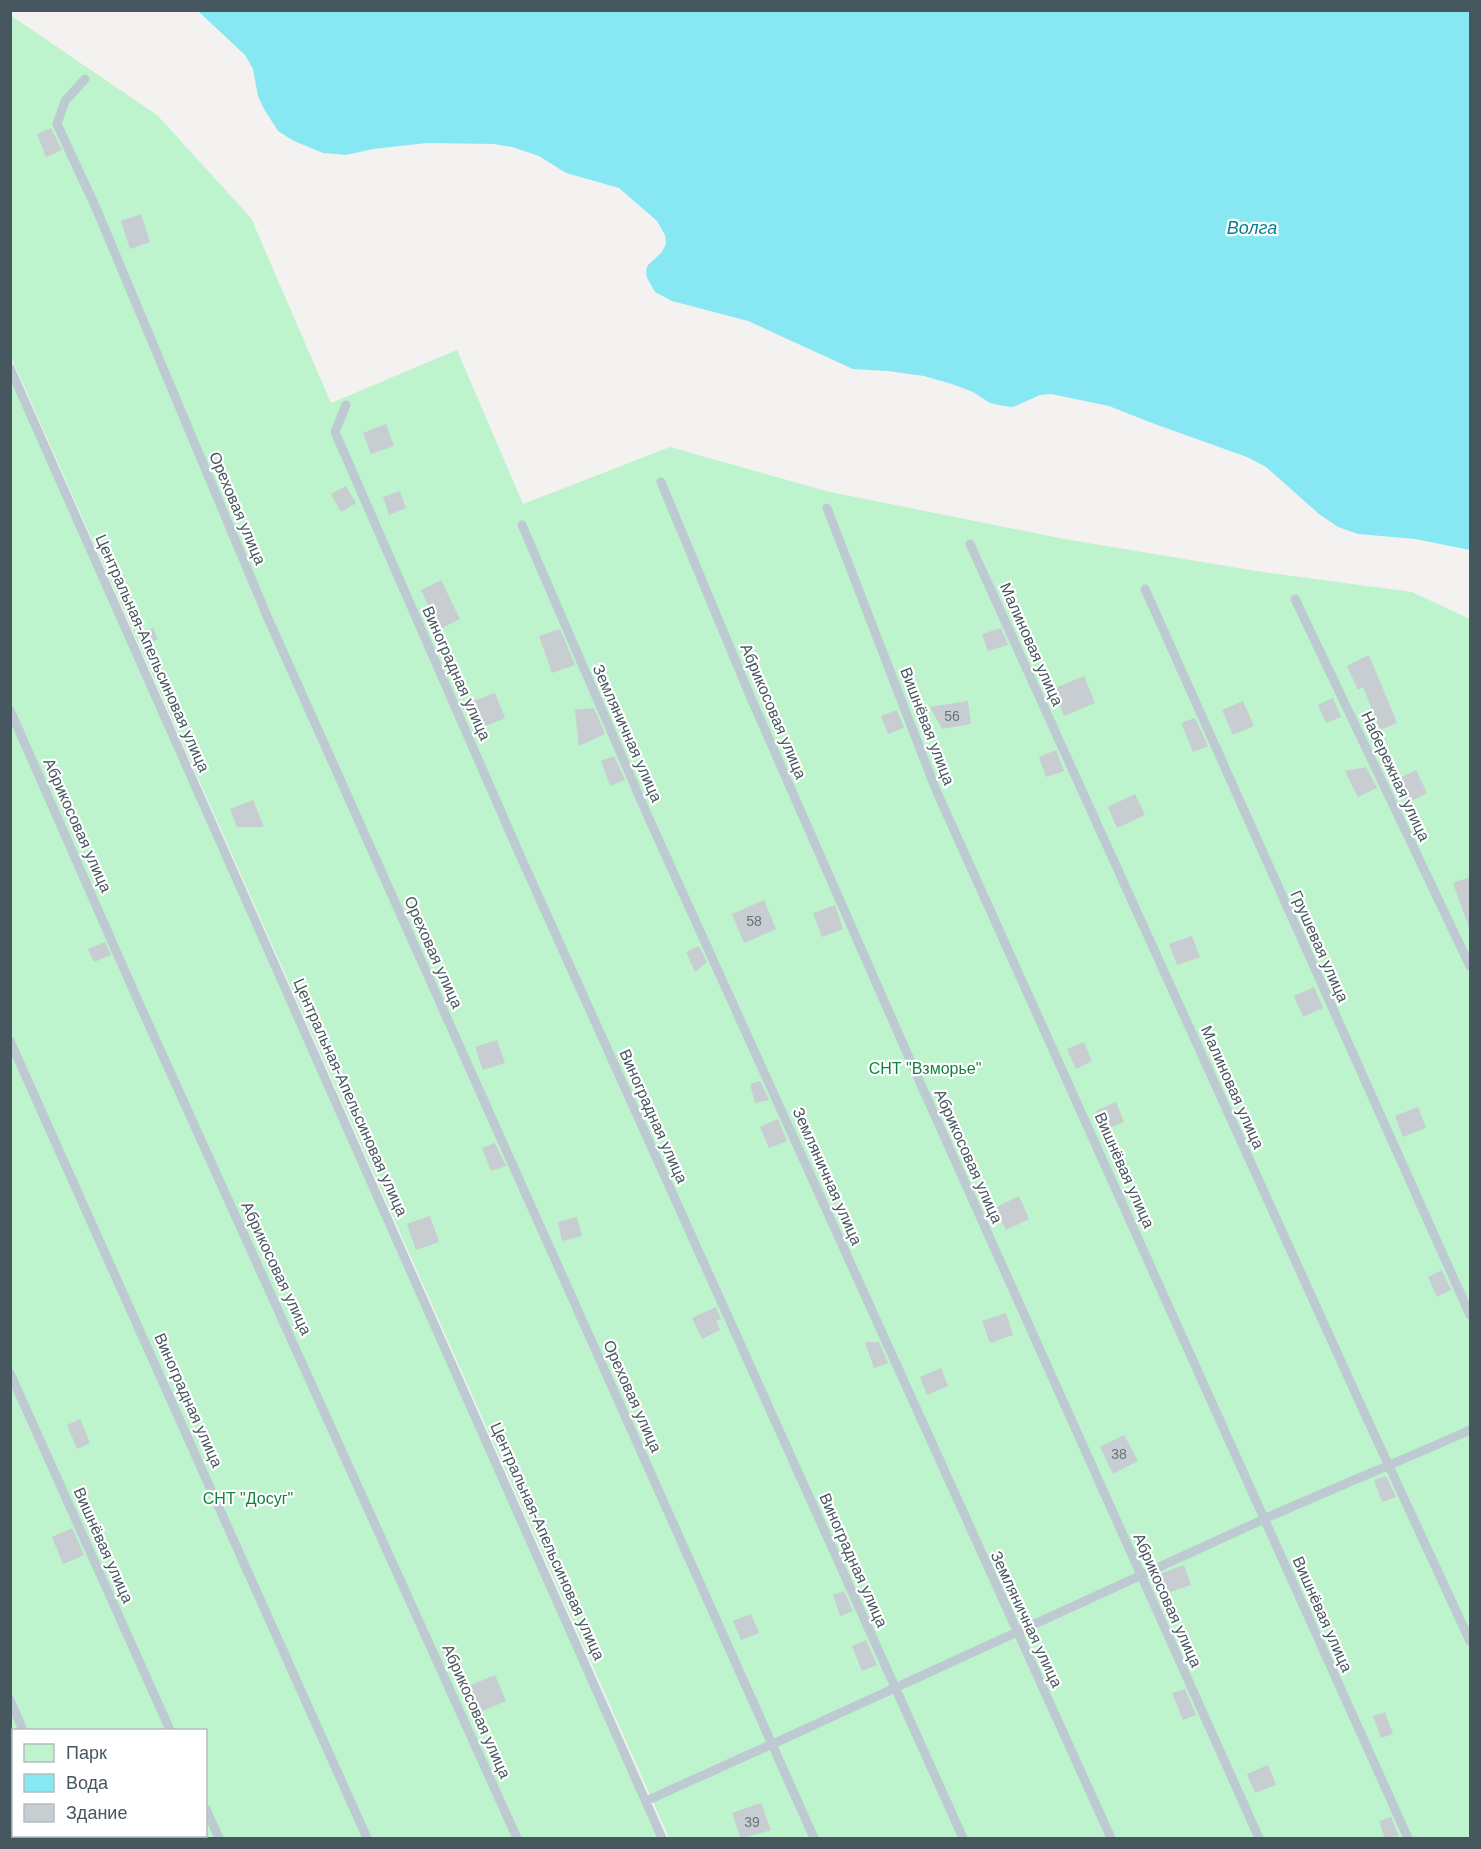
<svg xmlns="http://www.w3.org/2000/svg" width="1481" height="1849" viewBox="0 0 1481 1849" font-family="Arial,sans-serif">
<style>
.green{fill:#bdf3cd;fill-rule:evenodd}
.water{fill:#87e8f4}
.building{fill:#c8cdd1}
.lines{fill:none;stroke-linecap:round;stroke-linejoin:round}
.service{stroke:#becad1;stroke-width:9}
.labels{text-anchor:middle;stroke-width:4.5;stroke-linejoin:round;paint-order:stroke}
.number-label{font-size:14px;fill:#67747c}
.street-label{font-size:16px;fill:#475760;stroke:#fff}
.park-label{font-size:16px;fill:#10843f;stroke:#fff}
.water-label{font-size:18px;font-style:italic;fill:#058190;stroke:#fff}
</style>
<rect width="100%" height="100%" fill="#f4f1f1"/>
<!-- green -->
<path class="green" d="M10 15 157 115 251 218 331 403 457 350 523 504 670 447 830 492 1064 539 1256 571 1412 592 1470 619V1838H669L11 357Z
M11 375 658 1838H11ZM14 1730H206V1836H14Z"/>
<!-- water -->
<path class="water" d="M198 11H1470V550L1415 539 1358 534 1338 527 1319 514 1266 467 1247 457 1152 423 1109 406 1051 394 1040 395 1013 407 1003 406 990 403 973 392 952 384 924 376 888 371 853 369 748 321 672 301 655 292 647 278 646 270 648 265 662 252 666 244 665 235 657 221 619 188 566 173 539 156 512 147 494 144 427 143 373 149 346 155 323 153 294 141 278 131 264 109 258 96 253 69 245 55Z"/>
<!-- building -->
<path class="building" d="M51 128 62 150 46 157 37 134Z
M141 214 150 242 130 249 121 221Z
M386 424 394 446 371 454 363 433Z
M346 486 356 503 341 512 331 494Z
M400 491 406 508 389 515 383 497Z
M441 580 460 619 440 629 421 590Z
M153 628 158 639 144 646 139 634Z
M1001 628 1008 645 988 651 982 634Z
M560 629 575 665 552 673 539 636Z
M1369 655 1397 723 1380 730 1363 687 1358 690 1347 666Z
M1084 676 1095 703 1064 716 1053 689Z
M495 693 505 718 481 728 471 702Z
M1333 698 1341 717 1326 723 1318 705Z
M968 701 971 724 942 729 930 707Z
M1243 701 1254 726 1233 735 1222 710Z
M594 708 605 734 579 746 575 710Z
M897 710 904 728 888 734 881 716Z
M1195 718 1208 746 1193 752 1181 723Z
M1056 750 1064 771 1046 777 1039 757Z
M614 756 625 780 610 786 601 761Z
M1366 767 1377 788 1358 797 1345 771Z
M1416 770 1427 793 1407 803 1396 780Z
M1135 794 1145 815 1117 828 1108 807Z
M253 800 264 827H237L230 809Z
M1470 877V928H1469L1453 883Z
M764 900 776 929 744 943 732 914Z
M835 905 843 929 822 937 813 913Z
M1192 936 1200 957 1177 965 1169 944Z
M105 942 111 955 94 962 88 949Z
M699 946 707 962 695 972 686 952Z
M1314 987 1323 1008 1303 1017 1294 996Z
M497 1040 505 1063 483 1070 475 1047Z
M1084 1042 1092 1061 1076 1069 1067 1049Z
M760 1081 769 1100 755 1103 750 1084Z
M1116 1102 1124 1122 1104 1130 1096 1111Z
M1418 1107 1426 1128 1403 1137 1395 1116Z
M778 1119 787 1141 769 1148 760 1127Z
M495 1143 506 1166 491 1171 482 1148Z
M1019 1196 1029 1219 1006 1230 995 1208Z
M430 1216 439 1242 416 1250 407 1224Z
M577 1217 582 1236 562 1241 558 1222Z
M1442 1270 1451 1290 1437 1297 1428 1277Z
M716 1307 721 1319 716 1321 720 1330 702 1339 692 1318Z
M1006 1313 1013 1335 990 1343 982 1321Z
M865 1342H879L888 1363 874 1368Z
M941 1368 948 1386 927 1395 920 1377Z
M80 1419 90 1443 77 1449 67 1425Z
M1124 1435 1138 1461 1113 1474 1100 1447Z
M1386 1476 1396 1497 1382 1502 1374 1480Z
M72 1528 84 1555 63 1564 52 1537Z
M1184 1565 1191 1585 1164 1594 1157 1575Z
M844 1591 853 1611 840 1616 833 1595Z
M751 1614 759 1633 741 1640 733 1621Z
M866 1640 877 1665 862 1671 852 1646Z
M495 1675 506 1701 475 1714 464 1688Z
M1185 1689 1196 1715 1183 1720 1172 1693Z
M1385 1712 1393 1734 1381 1738 1373 1716Z
M1268 1765 1276 1785 1255 1793 1247 1774Z
M761 1803 771 1830 741 1839 732 1813Z
M1391 1817 1399 1836 1385 1839 1379 1821Z"/>
<g class="lines">
<!-- service -->
<path class="service" d="M85 79 65 101 57 124 96 208 267 616 814 1838
M10 368 662 1838
M346 405 335 432 519 853 963 1838
M661 482 751 698 914 1069 1259 1838
M827 508 936 790 1408 1838
M522 525 646 812 1111 1838
M970 544 1364 1412 1470 1641
M1145 589 1470 1315
M1295 599 1470 966
M10 710 139 1003 517 1838
M10 1041 367 1838
M10 1373 170 1730
M10 1700 23 1730
M646 1801C852 1709 1056 1613 1262 1520 1331 1489 1401 1461 1470 1430
M206 1809 219 1838
M68 1836 69 1838"/>
</g>
<g class="labels">
<!-- number labels -->
<g class="number-label">
<text x="952" y="721">56</text>
<text x="754" y="926">58</text>
<text x="1119" y="1459">38</text>
<text x="752" y="1827">39</text>
</g>
<!-- street labels -->
<g class="street-label">
<text transform="translate(238 508) rotate(67)" y="6">Ореховая улица</text>
<text transform="translate(1032 644) rotate(66)" y="6">Малиновая улица</text>
<text transform="translate(153 653) rotate(66)" y="6">Центральная-Апельсиновая улица</text>
<text transform="translate(457 673) rotate(66)" y="6">Виноградная улица</text>
<text transform="translate(774 711) rotate(67)" y="6">Абрикосовая улица</text>
<text transform="translate(928 726) rotate(69)" y="6">Вишнёвая улица</text>
<text transform="translate(628 733) rotate(66)" y="6">Земляничная улица</text>
<text transform="translate(1396 776) rotate(65)" y="6">Набережная улица</text>
<text transform="translate(78 825) rotate(66)" y="6">Абрикосовая улица</text>
<text transform="translate(1320 946) rotate(66)" y="6">Грушевая улица</text>
<text transform="translate(434 952) rotate(66)" y="6">Ореховая улица</text>
<text transform="translate(1233 1087) rotate(66)" y="6">Малиновая улица</text>
<text transform="translate(351 1097) rotate(66)" y="6">Центральная-Апельсиновая улица</text>
<text transform="translate(654 1116) rotate(66)" y="6">Виноградная улица</text>
<text transform="translate(969 1156) rotate(66)" y="6">Абрикосовая улица</text>
<text transform="translate(1125 1170) rotate(66)" y="6">Вишнёвая улица</text>
<text transform="translate(828 1176) rotate(66)" y="6">Земляничная улица</text>
<text transform="translate(277 1268) rotate(65)" y="6">Абрикосовая улица</text>
<text transform="translate(633 1396) rotate(66)" y="6">Ореховая улица</text>
<text transform="translate(189 1400) rotate(66)" y="6">Виноградная улица</text>
<text transform="translate(548 1541) rotate(66)" y="6">Центральная-Апельсиновая улица</text>
<text transform="translate(104 1545) rotate(66)" y="6">Вишнёвая улица</text>
<text transform="translate(854 1560) rotate(66)" y="6">Виноградная улица</text>
<text transform="translate(1168 1600) rotate(66)" y="6">Абрикосовая улица</text>
<text transform="translate(1323 1614) rotate(66)" y="6">Вишнёвая улица</text>
<text transform="translate(1027 1619) rotate(65)" y="6">Земляничная улица</text>
<text transform="translate(477 1711) rotate(66)" y="6">Абрикосовая улица</text>
</g>
<!-- park labels -->
<g class="park-label">
<text x="925" y="1074">СНТ "Взморье"</text>
<text x="248" y="1504">СНТ "Досуг"</text>
</g>
<!-- water labels -->
<g class="water-label">
<text x="1252" y="234">Волга</text>
</g>
</g>
<!-- border -->
<rect width="1481" height="1849" fill="none" stroke="#475760" stroke-width="24"/>
<!-- legend -->
<rect x="12" y="1729" width="195" height="108" fill="#ffffff" stroke="#b5bcbf" stroke-width="1.5"/>
<rect x="24" y="1744" width="30" height="18" fill="#bdf3cd" stroke="#b5bcbf" stroke-width="1.5"/>
<text x="66" y="1759" font-size="18" fill="#475760">Парк</text>
<rect x="24" y="1774" width="30" height="18" fill="#87e8f4" stroke="#b5bcbf" stroke-width="1.5"/>
<text x="66" y="1789" font-size="18" fill="#475760">Вода</text>
<rect x="24" y="1804" width="30" height="18" fill="#c8cdd1" stroke="#b5bcbf" stroke-width="1.5"/>
<text x="66" y="1819" font-size="18" fill="#475760">Здание</text>
</svg>
